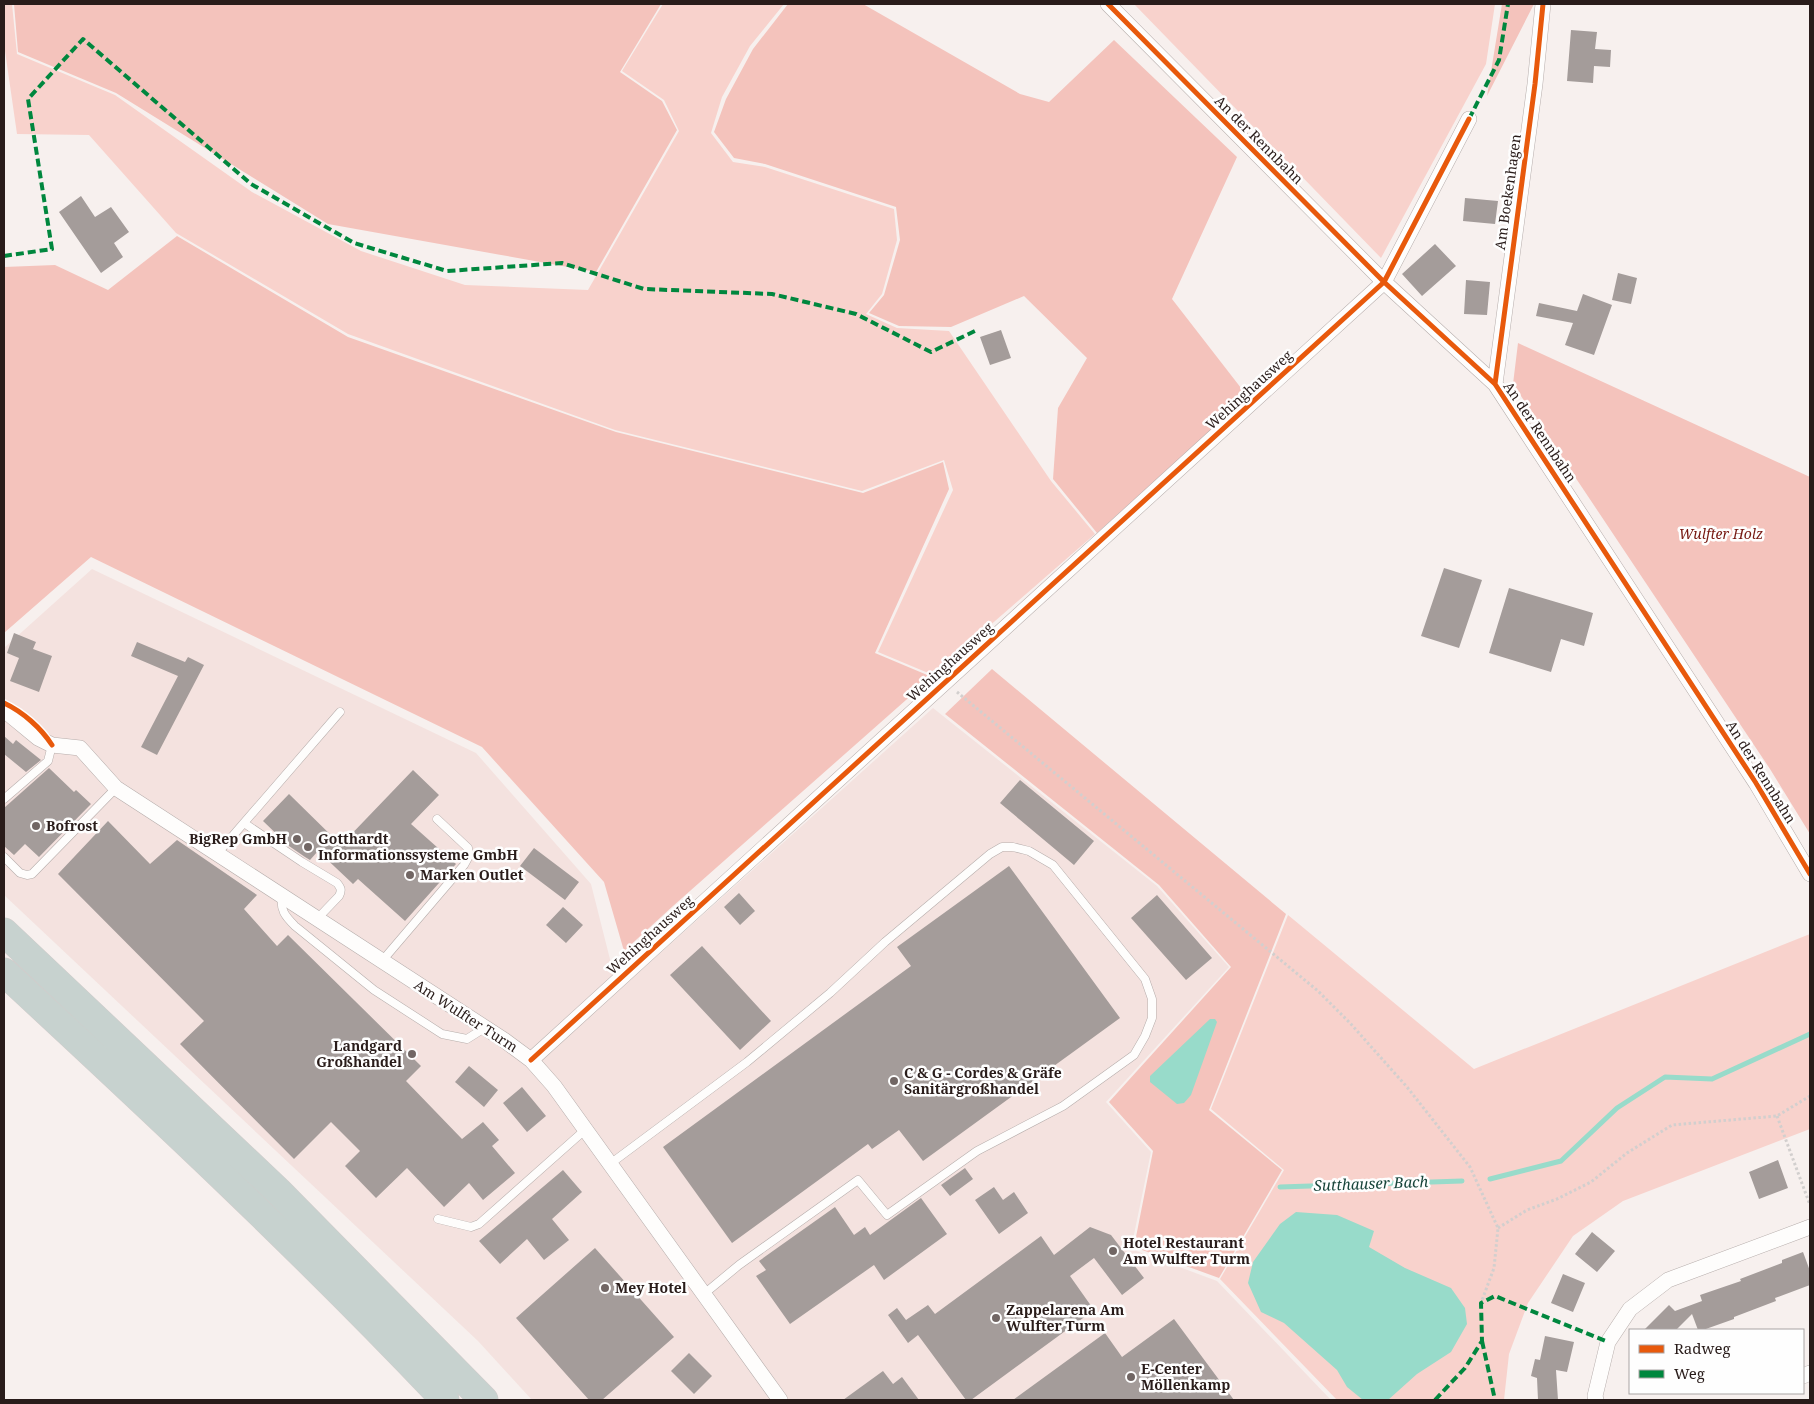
<svg xmlns="http://www.w3.org/2000/svg" width="1814" height="1404" viewBox="0 0 1814 1404" font-family="'Noto Serif',serif">
<style>
.built{fill:#f4e2df}
.green{fill:#f8d2cc}
.forest{fill:#f4c3bc}
.water{fill:#98dbca}
.lines{fill:none;stroke-linecap:round;stroke-linejoin:round}
.stream{stroke:#98dbca;stroke-width:5}
.building{fill:#a49c9a}
.service-casing{stroke:#b6adab;stroke-width:9}
.minor-casing{stroke:#b6adab;stroke-width:16}
.motorway-casing{stroke:#d1cccb;stroke-width:29}
.path{stroke:#d2cfce;stroke-width:3;stroke-dasharray:2.5 2.5;stroke-linecap:butt}
.service{stroke:#fefdfc;stroke-width:8}
.minor{stroke:#fefdfc;stroke-width:15}
.motorway{stroke:#c7d2cf;stroke-width:28}
.quiet{stroke:#00873e;stroke-width:4;stroke-dasharray:8 4;stroke-linecap:butt}
.cycleway-casing{stroke:#fefefe;stroke-width:8}
.cycleway{stroke:#e8590c;stroke-width:5}
.poi-dot{fill:#716664;stroke:#fefefe;stroke-width:2}
.labels{text-anchor:middle;stroke-width:5;stroke-linejoin:round;paint-order:stroke}
.street-label{font-size:14px;fill:#291c1a;stroke:#fefefe}
.park-label{font-size:14px;font-style:italic;fill:#761811;stroke:#fefefe}
.poi-label{font-size:14px;font-weight:bold;fill:#291c1a;stroke:#fefefe;text-anchor:start}
.water-label{font-size:15px;font-style:italic;fill:#17443a;stroke:#fefefe}
</style>
<rect width="100%" height="100%" fill="#f7f0ee"/>
<!-- built -->
<path class="built" d="M92 569 476 753 591 884 618 991 933 708 1157 886 1229 967 1106 1102 1151 1152 1131 1249 1217 1281 1331 1400H532L478 1341 4 895V648Z"/>
<!-- green -->
<path class="green" d="M4 4H12L17 54 115 95 252 192 361 251 465 285 588 290 679 131 664 100 622 71 663 4H784L750 46 722 97 711 133 733 162 765 167 894 209 897 240 882 294 866 314 897 328 949 331 1051 481 1095 534 933 675 878 652 953 490 944 460 862 491 615 430 348 334 176 233 89 135 17 134 5 51 4 50Z
M1134 4H1495L1486 64 1381 258Z
M1288 915 1474 1069 1810 934V1129L1623 1201 1573 1236 1528 1303 1509 1354 1504 1400H1337L1220 1279 1284 1170 1211 1109Z"/>
<!-- forest -->
<path class="forest" d="M14 4H661L620 72 662 101 677 130 596 272 328 224 116 93 18 52Z
M788 4H863L1020 94 1049 102 1114 40 1237 157 1172 299 1248 397 1097 533 1053 479 1058 408 1087 358 1024 296 951 327 899 326 869 313 884 295 900 240 896 207 765 164 734 158 714 132 726 99 753 49Z
M1502 4H1534L1487 96Z
M177 236 348 337 616 432 863 493 943 462 949 489 875 653 932 677 673 906 624 951 604 882 482 747 91 557 4 633V267L55 265 108 290Z
M1518 343 1810 477V834L1770 769 1513 384Z
M992 669 1286 914 1209 1110 1282 1170 1219 1278 1134 1247 1153 1151 1109 1102 1231 967 1159 885 945 714Z"/>
<!-- water -->
<path class="water" d="M1210 1019H1215L1217 1022 1191 1095 1184 1103 1177 1104 1150 1082V1076Z
M1296 1212 1337 1215 1374 1231 1369 1247 1405 1268 1451 1288 1465 1308 1467 1324 1451 1352 1417 1374 1388 1400H1363L1347 1387 1337 1370 1284 1323 1261 1312 1248 1283 1253 1262 1280 1224Z"/>
<g class="lines">
<!-- stream -->
<path class="stream" d="M1490 1179 1561 1161 1617 1108 1665 1077 1712 1079 1810 1034
M1280 1187 1462 1181"/>
</g>
<!-- building -->
<path class="building" d="M1571 30 1597 32 1595 49 1611 50 1610 67 1594 66 1593 83 1567 81Z
M81 196 95 217 111 207 129 232 114 243 123 257 101 273 59 212Z
M1465 198 1498 201 1495 224 1463 221Z
M1435 244 1456 266 1422 296 1402 274Z
M1618 273 1637 278 1631 304 1612 300Z
M1466 280 1490 282 1487 315 1464 314Z
M1583 294 1612 305 1594 355 1565 345 1573 323 1536 316 1539 303 1577 311Z
M1001 330 1011 358 990 365 980 337Z
M1444 568 1482 580 1459 648 1421 636Z
M1509 588 1593 613 1584 646 1561 639 1551 672 1489 653Z
M14 633 36 642 33 649 52 656 39 692 10 681 19 658 7 653Z
M137 642 185 662 188 657 204 665 157 755 141 747 178 676 131 656Z
M4 736 13 744 16 740 41 760 26 772 4 754Z
M49 768 74 792 76 790 91 804 39 857 25 844 14 855 4 846V808Z
M413 770 439 795 411 824 456 864 405 921 358 879 353 884 318 851 310 860 305 857 289 846 263 821 289 794 341 845Z
M1020 780 1094 841 1074 865 1000 803Z
M108 821 150 864 177 840 257 895 244 909 277 946 288 935 421 1066 406 1081 462 1139 483 1122 499 1140 492 1146 515 1173 483 1200 469 1183 444 1207 407 1168 376 1198 345 1166 360 1151 331 1122 294 1159 180 1044 204 1021 58 874Z
M534 848 579 882 565 900 520 866Z
M1009 866 1120 1018 923 1161 899 1130 872 1149 868 1144 732 1243 663 1147 911 966 897 947Z
M739 893 755 911 740 925 724 907Z
M1157 895 1212 958 1186 980 1131 918Z
M563 907 583 925 566 943 546 925Z
M702 946 771 1021 740 1050 670 975Z
M469 1066 498 1090 484 1107 455 1082Z
M522 1087 546 1116 527 1132 503 1103Z
M1778 1160 1788 1188 1759 1199 1749 1172Z
M965 1168 973 1179 950 1196 941 1185Z
M563 1170 582 1192 552 1219 569 1240 544 1260 527 1239 500 1264 479 1241Z
M994 1187 1003 1200 1014 1192 1028 1213 999 1234 975 1200Z
M921 1198 947 1234 884 1280 874 1265 790 1324 756 1276 766 1270 759 1261 835 1207 854 1235 865 1227 870 1235Z
M1090 1227 1111 1235 1144 1278 1122 1295 1094 1258 1070 1276 1094 1310 971 1400H966L918 1335 908 1343 888 1315 897 1308 906 1320 928 1305 935 1314 1041 1236 1054 1255Z
M1592 1232 1615 1251 1597 1272 1575 1254Z
M595 1248 674 1337 602 1400H589L516 1318Z
M1803 1252 1810 1271V1285L1775 1298 1776 1301 1734 1317V1319L1703 1330H1698L1692 1314 1676 1330H1644L1669 1305 1675 1311 1702 1301 1700 1295 1741 1281 1740 1279 1782 1263V1260Z
M1563 1274 1585 1283 1573 1312 1551 1303Z
M1174 1319 1234 1400H1013L1105 1333 1122 1357Z
M1545 1336 1574 1342 1567 1372 1556 1370 1558 1400H1538L1537 1378 1531 1376 1535 1359 1540 1360Z
M689 1353 712 1376 694 1394 671 1371Z
M883 1371 893 1384 902 1377 919 1400H843Z"/>
<g class="lines">
<defs>
<path id="service" d="M4 799 48 761 52 745
M244 823 302 862 337 883C341 888 342 890 339 896L317 919
M217 854 340 712
M4 857 20 873 27 875 32 874 116 788
M282 896C280 910 285 916 295 926L374 990 442 1034 467 1039 486 1027
M382 961 464 865 469 856 468 848 437 819
M610 1164 747 1062 830 993 885 942 990 854 1002 847H1013L1029 851 1053 865 1145 979 1152 999V1018L1145 1036 1134 1055 1063 1106 977 1151 887 1215 858 1180 739 1265 704 1294
M438 1219 471 1227 479 1224 586 1129"/>
<path id="minor" d="M1108 4 1384 282 1495 384 1756 783 1810 874
M1495 384 1535 84 1543 4
M4 710 38 738 52 745 80 748 116 788 504 1040 531 1060 554 1086 780 1400
M531 1060 1384 282 1469 119
M1803 1376 1810 1373
M1596 1400 1595 1396 1608 1342 1630 1309 1668 1280 1810 1227"/>
<path id="motorway" d="M4 932 278 1191 484 1400
M4 972C154 1111 304 1251 445 1400"/>
</defs>
<!-- service casing -->
<use href="#service" class="service-casing"/>
<!-- minor casing -->
<use href="#minor" class="minor-casing"/>
<!-- motorway casing -->
<use href="#motorway" class="motorway-casing"/>
<!-- path -->
<path class="path" d="M957 692 1318 991 1350 1023 1407 1087 1470 1167 1498 1228 1494 1268 1481 1303
M1777 1116 1810 1205
M1498 1228 1527 1210 1557 1199 1591 1182 1627 1153 1672 1125 1777 1116 1810 1096"/>
<!-- service -->
<use href="#service" class="service"/>
<!-- minor -->
<use href="#minor" class="minor"/>
<!-- motorway -->
<use href="#motorway" class="motorway"/>
<!-- quiet -->
<path class="quiet" d="M1469 119 1499 60 1508 4
M4 256 52 249 28 99 83 39 251 184 354 243 447 271 562 263 644 289 772 294 856 314 931 352 977 330
M1482 1341 1495 1400
M1435 1400 1465 1368 1482 1341 1481 1303 1495 1296 1608 1342"/>
<defs>
<path id="cycleway" d="M1108 4 1384 282 1495 384 1756 783 1810 874
M1495 384 1535 84 1543 4
M4 703C23 712 41 728 52 745
M531 1060 1384 282 1469 119"/>
</defs>
<!-- cycleway casing -->
<use href="#cycleway" class="cycleway-casing"/>
<!-- cycleway -->
<use href="#cycleway" class="cycleway"/>
</g>
<!-- markers -->
<g class="poi-dot">
<circle cx="36" cy="826" r="5"/>
<circle cx="297" cy="839" r="5"/>
<circle cx="308" cy="847" r="5"/>
<circle cx="410" cy="875" r="5"/>
<circle cx="412" cy="1054" r="5"/>
<circle cx="894" cy="1081" r="5"/>
<circle cx="1113" cy="1251" r="5"/>
<circle cx="605" cy="1288" r="5"/>
<circle cx="996" cy="1318" r="5"/>
<circle cx="1131" cy="1377" r="5"/>
</g>
<g class="labels">
<!-- street labels -->
<g class="street-label">
<text transform="translate(1259 140) rotate(45)" y="5">An der Rennbahn</text>
<text transform="translate(1508 192) rotate(-82)" y="5">Am Boekenhagen</text>
<text transform="translate(1249 390) rotate(-42)" y="5">Wehinghausweg</text>
<text transform="translate(1540 432) rotate(56)" y="5">An der Rennbahn</text>
<text transform="translate(950 662) rotate(-42)" y="5">Wehinghausweg</text>
<text transform="translate(1761 772) rotate(58)" y="5">An der Rennbahn</text>
<text transform="translate(650 935) rotate(-42)" y="5">Wehinghausweg</text>
<text transform="translate(466 1016) rotate(33)" y="5">Am Wulfter Turm</text>
</g>
<!-- park labels -->
<g class="park-label">
<text x="1721" y="539">Wulfter Holz</text>
</g>
<!-- poi labels -->
<g class="poi-label">
<text x="46" y="831">Bofrost</text>
<text x="287" y="844" text-anchor="end">BigRep GmbH</text>
<text x="318" y="844">Gotthardt<tspan x="318" dy="16">Informationssysteme GmbH</tspan></text>
<text x="420" y="880">Marken Outlet</text>
<text x="402" y="1051" text-anchor="end">Landgard<tspan x="402" dy="16">Großhandel</tspan></text>
<text x="904" y="1078">C &amp; G - Cordes &amp; Gräfe<tspan x="904" dy="16">Sanitärgroßhandel</tspan></text>
<text x="1123" y="1248">Hotel Restaurant<tspan x="1123" dy="16">Am Wulfter Turm</tspan></text>
<text x="615" y="1293">Mey Hotel</text>
<text x="1006" y="1315">Zappelarena Am<tspan x="1006" dy="16">Wulfter Turm</tspan></text>
<text x="1141" y="1374">E-Center<tspan x="1141" dy="16">Möllenkamp</tspan></text>
</g>
<!-- water labels -->
<g class="water-label">
<text transform="translate(1371 1184) rotate(-2)" y="5">Sutthauser Bach</text>
</g>
</g>
<!-- border -->
<rect width="1814" height="1404" fill="none" stroke="#291c1a" stroke-width="10"/>
<!-- legend -->
<rect x="1629" y="1329" width="175" height="65" fill="#fefefe" stroke="#a9a4a3"/>
<rect x="1639" y="1345" width="25" height="8" fill="#e8590c" stroke="#a9a4a3"/>
<text x="1674" y="1354" font-size="15" fill="#291c1a">Radweg</text>
<rect x="1639" y="1370" width="25" height="8" fill="#00873e" stroke="#a9a4a3"/>
<text x="1674" y="1379" font-size="15" fill="#291c1a">Weg</text>
</svg>
